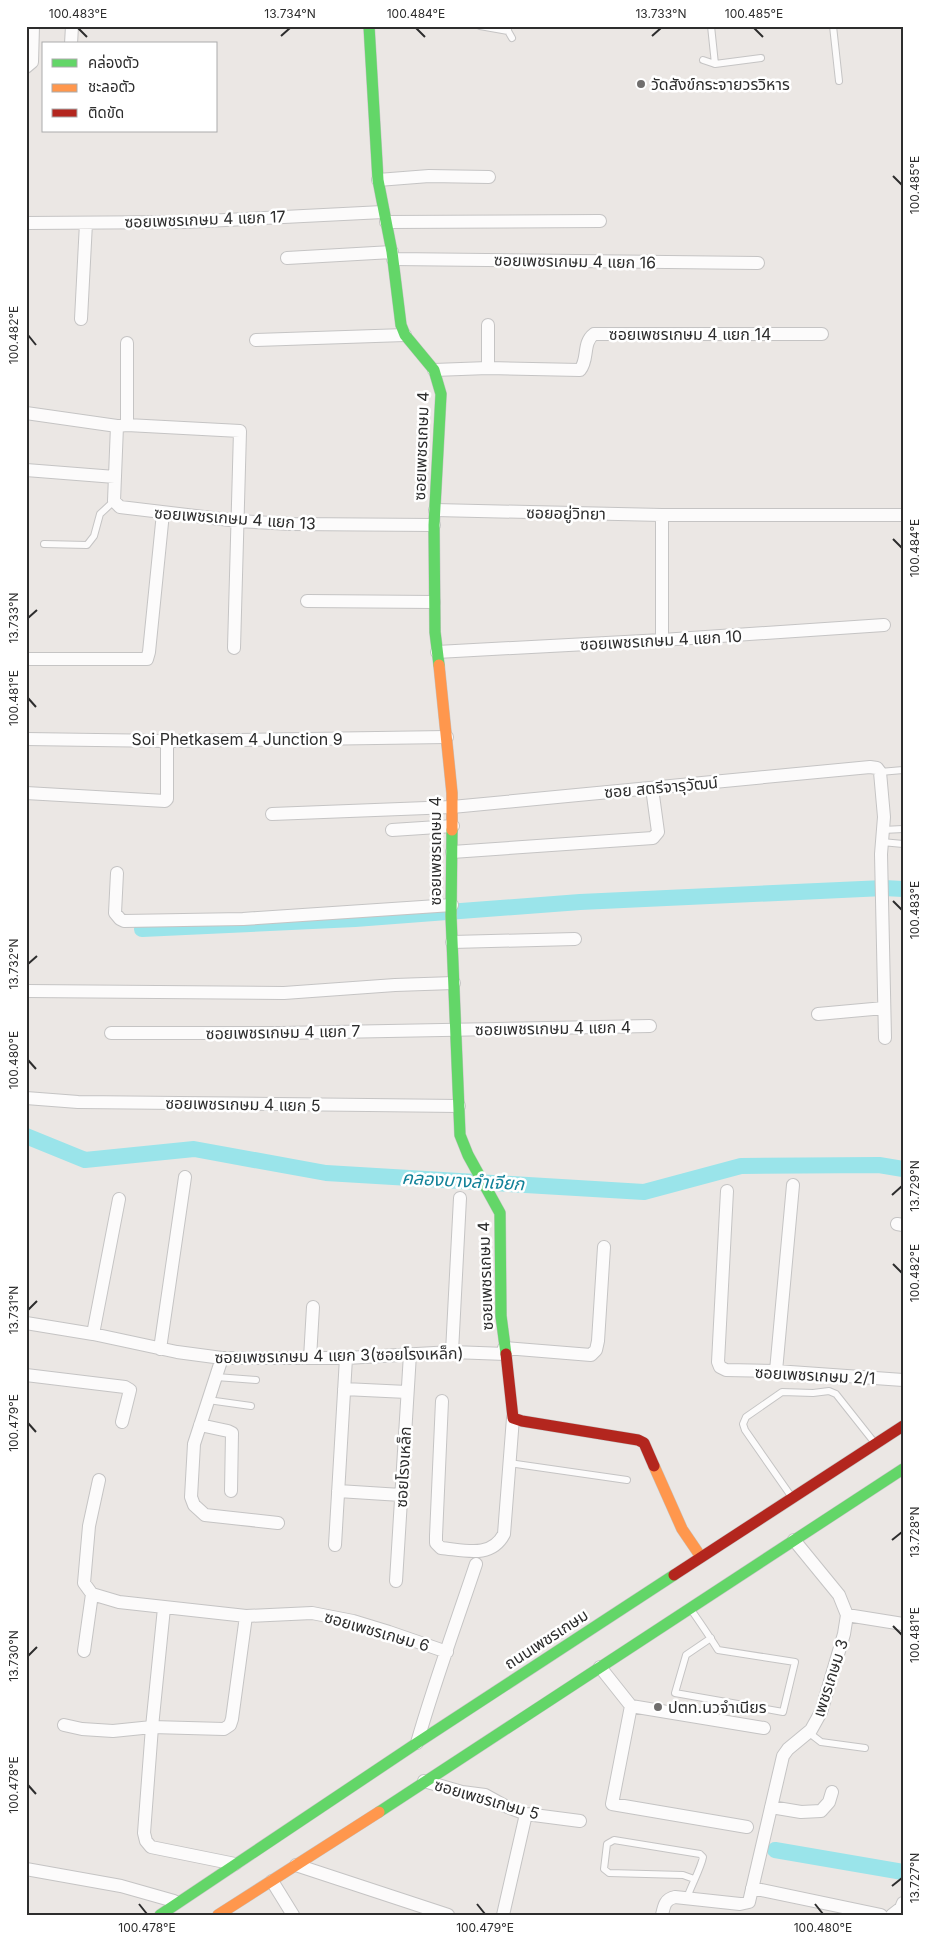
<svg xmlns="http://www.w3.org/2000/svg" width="929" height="1941" viewBox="0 0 929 1941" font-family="Inter,'Noto Sans Thai',sans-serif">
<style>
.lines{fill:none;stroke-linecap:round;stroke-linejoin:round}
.canal{stroke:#9ae4ea;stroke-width:16}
.lane-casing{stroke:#c5c4c4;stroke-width:8}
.street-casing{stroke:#c5c4c4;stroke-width:14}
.fast-casing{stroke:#c5c4c4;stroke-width:12}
.slow-casing{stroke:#c5c4c4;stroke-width:12}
.jam-casing{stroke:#c5c4c4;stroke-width:12}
.lane{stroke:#fcfbfb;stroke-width:6}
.street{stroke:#fcfbfb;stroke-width:12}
.fast{stroke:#63d668;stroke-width:11}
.slow{stroke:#ff974d;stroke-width:11}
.jam{stroke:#b3261e;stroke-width:11}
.ticks{fill:none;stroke:#2d2d2d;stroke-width:2}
.poi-dot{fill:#706e6d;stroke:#fff;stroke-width:2}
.labels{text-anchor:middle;stroke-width:5;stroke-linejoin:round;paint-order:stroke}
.poi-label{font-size:16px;fill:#2d2d2d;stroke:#fff;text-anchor:start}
.street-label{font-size:16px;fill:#2d2d2d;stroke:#fff}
.water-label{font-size:18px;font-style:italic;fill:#108198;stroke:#fff}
.neatline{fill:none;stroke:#2d2d2d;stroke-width:2}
.ticks-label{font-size:12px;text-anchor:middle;fill:#2d2d2d}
</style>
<rect width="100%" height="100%" fill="#ebe7e4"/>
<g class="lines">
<!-- canal -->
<path class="canal" d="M142 929 355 919 580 902 884 888 903 889
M26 1136 85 1160 194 1149 326 1173 644 1192 741 1166 879 1165 903 1169
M775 1850 903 1872"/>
<defs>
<path id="lane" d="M480 26 508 31
M508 26V31L512 38
M711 26 715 64
M833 26 839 81
M703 60 715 64 761 58
M44 544 87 545 94 536 100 514 114 501
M880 772 903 770
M883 830 903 829
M882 842 903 844
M216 1377 256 1380
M208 1400 251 1406
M509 1463 627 1480
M791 1496 745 1430 743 1424 746 1417 782 1392 813 1393 829 1391 836 1394 874 1442
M692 1611C701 1624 710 1637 718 1650L795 1662 783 1712 675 1693 686 1655 711 1638
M808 1732 821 1742 865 1748
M687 1898C691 1886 701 1868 703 1857L700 1854 614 1840 607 1844 604 1869 609 1873 683 1875 694 1879"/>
<path id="street" d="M71 44 72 26
M26 67 32 62 33 26
M378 180 429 176 489 177
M386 222 600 221
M26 223 185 222 383 212
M287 258 392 252
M393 259 758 263
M81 319 86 223
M256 340 405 335
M488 368V325
M434 370 488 368 580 370C589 359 582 343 594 334H822
M26 413 117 426 127 425 240 431 234 648
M127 425V343
M117 426 114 501 120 507 238 521 291 524 434 525
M26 470 115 477
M435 510 662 515H903
M662 515V640
M307 601 434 602
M437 652 662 640 884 625
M26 659H147L149 652 163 513
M26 739 167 741 447 737
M26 793 165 801 167 799V741
M272 814 452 807 870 767 877 768 880 772 884 817 881 854 885 1038
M392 830 453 826
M452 852 653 838 658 832 652 788
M117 873 115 913 120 919 124 921 243 919 452 905
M452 942 575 939
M26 991 284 993 395 985 454 983
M818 1014 884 1008
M111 1033H280L650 1026
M26 1098 78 1102 459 1106
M727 1191 718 1362 720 1367 726 1370 776 1371 903 1380
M897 1224 903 1225
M26 1323 93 1334 177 1352 222 1358H346L452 1352 506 1354
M93 1334 119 1199
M504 1348 591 1355 596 1350 598 1341 604 1247
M160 1349 185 1177
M452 1352 460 1198
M222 1358 194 1444 191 1497 194 1505 205 1515 278 1523
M310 1358 313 1307
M776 1371 793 1185
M26 1375 125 1387 130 1390 122 1422
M344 1389 407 1392
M442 1401 436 1536V1543L441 1548C464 1550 491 1559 504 1534L513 1418
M200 1425 228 1431 232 1433 231 1491
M99 1480 89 1526 84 1583 92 1594 119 1602 246 1616 312 1613 353 1621 389 1632 447 1652
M338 1491 401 1495
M335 1545 346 1358
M396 1581 410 1354
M164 1608 152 1727 144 1833 146 1841 151 1847 235 1864
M847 1615 903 1624
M84 1651 92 1594
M600 1667 631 1706 764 1728
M631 1706 612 1804 747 1827
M64 1725 82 1729 113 1731 152 1727 224 1729 230 1725 232 1719 246 1616
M417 1743C434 1683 456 1624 476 1564
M424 1781 462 1792 485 1795 505 1806 526 1814 580 1821
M771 1807 801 1812 821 1811 829 1802 832 1792
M296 1865 448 1915
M26 1869 121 1886 174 1901
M272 1881 293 1915
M752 1888 881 1915
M503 1915 526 1814
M662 1915C664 1906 665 1899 675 1897L740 1904 749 1902 783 1756 788 1749 811 1730 821 1712 844 1634 847 1615 839 1595 794 1540
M892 1915 901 1908 903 1903"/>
<path id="fast" d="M369 26 378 180 392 252 401 325 405 335 434 370 441 394 434 525 435 632 439 665
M452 830 451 916 460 1135 468 1155 500 1213 501 1316 506 1354
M379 1812 903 1469
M160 1915 417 1743 674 1575"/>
<path id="slow" d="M439 665 452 793V830
M654 1466 682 1529 701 1557
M218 1915 379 1812"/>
<path id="jam" d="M506 1354 513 1418 522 1421 638 1440 644 1443 654 1466
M674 1575 903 1426"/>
</defs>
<!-- lane casing -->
<use href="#lane" class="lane-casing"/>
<!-- street casing -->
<use href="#street" class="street-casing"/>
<!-- fast casing -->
<use href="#fast" class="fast-casing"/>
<!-- slow casing -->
<use href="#slow" class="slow-casing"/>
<!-- jam casing -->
<use href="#jam" class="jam-casing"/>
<!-- lane -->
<use href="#lane" class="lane"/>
<!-- street -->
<use href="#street" class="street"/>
<!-- fast -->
<use href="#fast" class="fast"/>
<!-- slow -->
<use href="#slow" class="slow"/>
<!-- jam -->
<use href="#jam" class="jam"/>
</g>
<!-- ticks -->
<path class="ticks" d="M78 28 87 37M416 28 425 37M754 28 763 37M281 36 290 28M652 36 661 28M893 176 902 185M28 335 36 345M893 539 902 548M28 618 37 610M28 698 36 707M893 901 902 910M28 964 37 956M28 1060 36 1069M892 1195 902 1186M893 1264 902 1273M28 1310 37 1301M28 1423 36 1432M892 1540 902 1532M893 1626 902 1635M28 1656 37 1647M28 1785 36 1794M892 1886 902 1878M139 1904 147 1914M477 1904 485 1914M815 1904 823 1914"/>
<!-- markers -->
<g class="poi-dot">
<circle cx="641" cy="84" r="5"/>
<circle cx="658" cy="1707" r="5"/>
</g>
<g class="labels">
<!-- poi labels -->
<g class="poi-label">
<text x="651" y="90">วัดสังข์กระจายวรวิหาร</text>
<text x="668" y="1713">ปตท.นวจำเนียร</text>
</g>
<!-- street labels -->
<g class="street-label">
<text transform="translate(205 219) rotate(-2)" y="6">ซอยเพชรเกษม 4 แยก 17</text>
<text transform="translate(575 261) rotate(1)" y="6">ซอยเพชรเกษม 4 แยก 16</text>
<text x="690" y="340">ซอยเพชรเกษม 4 แยก 14</text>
<text transform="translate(421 446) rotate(-88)" y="6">ซอยเพชรเกษม 4</text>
<text transform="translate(566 513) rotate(1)" y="6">ซอยอยู่วิทยา</text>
<text transform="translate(235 518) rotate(4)" y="6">ซอยเพชรเกษม 4 แยก 13</text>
<text transform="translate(661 640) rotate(-3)" y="6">ซอยเพชรเกษม 4 แยก 10</text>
<text x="237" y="745">Soi Phetkasem 4 Junction 9</text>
<text transform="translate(661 787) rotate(-5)" y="6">ซอย สตรีจารุวัฒน์</text>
<text transform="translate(435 851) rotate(-90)" y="6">ซอยเพชรเกษม 4</text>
<text transform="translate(553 1028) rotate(-1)" y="6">ซอยเพชรเกษม 4 แยก 4</text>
<text transform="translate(283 1032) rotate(-1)" y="6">ซอยเพชรเกษม 4 แยก 7</text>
<text transform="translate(243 1104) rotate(1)" y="6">ซอยเพชรเกษม 4 แยก 5</text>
<text transform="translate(485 1276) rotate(-92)" y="6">ซอยเพชรเกษม 4</text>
<text transform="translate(339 1355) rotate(-1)" y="6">ซอยเพชรเกษม 4 แยก 3(ซอยโรงเหล็ก)</text>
<text transform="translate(815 1375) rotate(3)" y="6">ซอยเพชรเกษม 2/1</text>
<text transform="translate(403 1467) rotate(-87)" y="6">ซอยโรงเหล็ก</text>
<text transform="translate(377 1631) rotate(16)" y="6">ซอยเพชรเกษม 6</text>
<text transform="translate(546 1639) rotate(-33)" y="6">ถนนเพชรเกษม</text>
<text transform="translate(830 1678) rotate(-72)" y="6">เพชรเกษม 3</text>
<text transform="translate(487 1799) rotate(16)" y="6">ซอยเพชรเกษม 5</text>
</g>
<!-- water labels -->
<g class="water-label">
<text transform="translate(463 1181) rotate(3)" y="6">คลองบางลำเจียก</text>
</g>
</g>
<!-- border -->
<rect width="929" height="1941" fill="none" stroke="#ffffff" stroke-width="55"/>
<!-- legend -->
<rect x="42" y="42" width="175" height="90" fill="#ffffff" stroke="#ababab"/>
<rect x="52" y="59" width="25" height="8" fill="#63d668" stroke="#ababab"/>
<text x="88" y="68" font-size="15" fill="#2d2d2d">คล่องตัว</text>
<rect x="52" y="84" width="25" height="8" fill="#ff974d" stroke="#ababab"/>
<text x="88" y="92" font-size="15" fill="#2d2d2d">ชะลอตัว</text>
<rect x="52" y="109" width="25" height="8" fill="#b3261e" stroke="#ababab"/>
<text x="88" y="118" font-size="15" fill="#2d2d2d">ติดขัด</text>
<rect x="28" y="28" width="874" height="1886" class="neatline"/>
<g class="ticks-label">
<text x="78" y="18">100.483°E</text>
<text x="290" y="18">13.734°N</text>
<text x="416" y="18">100.484°E</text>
<text x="661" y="18">13.733°N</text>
<text x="754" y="18">100.485°E</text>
<text transform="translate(915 185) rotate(-90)" y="4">100.485°E</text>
<text transform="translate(14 335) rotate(-90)" y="4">100.482°E</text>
<text transform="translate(915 548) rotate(-90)" y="4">100.484°E</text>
<text transform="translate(14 618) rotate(-90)" y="4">13.733°N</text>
<text transform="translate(14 698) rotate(-90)" y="4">100.481°E</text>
<text transform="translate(915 910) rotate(-90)" y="4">100.483°E</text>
<text transform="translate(14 964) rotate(-90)" y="4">13.732°N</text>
<text transform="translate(14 1060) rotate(-90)" y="4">100.480°E</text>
<text transform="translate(915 1186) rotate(-90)" y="4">13.729°N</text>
<text transform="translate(915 1273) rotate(-90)" y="4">100.482°E</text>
<text transform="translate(14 1310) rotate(-90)" y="4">13.731°N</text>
<text transform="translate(14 1423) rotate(-90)" y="4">100.479°E</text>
<text transform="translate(915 1532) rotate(-90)" y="4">13.728°N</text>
<text transform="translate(915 1635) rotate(-90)" y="4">100.481°E</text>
<text transform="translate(14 1656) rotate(-90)" y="4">13.730°N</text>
<text transform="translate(14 1785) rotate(-90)" y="4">100.478°E</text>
<text transform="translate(915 1878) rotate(-90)" y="4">13.727°N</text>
<text x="147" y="1932">100.478°E</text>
<text x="485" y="1932">100.479°E</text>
<text x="823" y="1932">100.480°E</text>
</g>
</svg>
